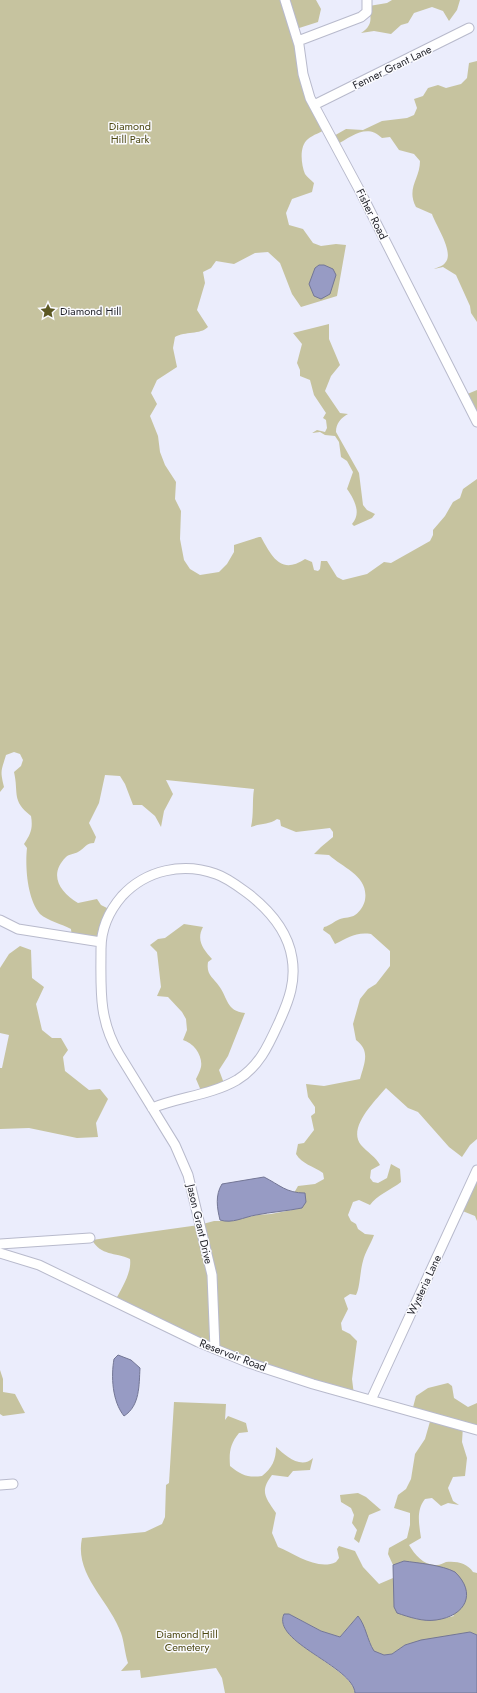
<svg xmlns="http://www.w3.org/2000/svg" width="477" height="1693" viewBox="0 0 477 1693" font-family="Jost,sans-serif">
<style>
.green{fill:#c6c39f}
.water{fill:#979bc4;stroke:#737695}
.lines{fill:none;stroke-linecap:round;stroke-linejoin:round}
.minor-casing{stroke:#b8bacc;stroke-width:11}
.minor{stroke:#fff;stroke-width:9}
.labels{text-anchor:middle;stroke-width:3;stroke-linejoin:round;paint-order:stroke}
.street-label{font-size:11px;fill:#1f2027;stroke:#fbfbff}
.park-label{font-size:11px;fill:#4d4913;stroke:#fbfbff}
.poi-label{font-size:11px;fill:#1f2027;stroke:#fbfbff;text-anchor:start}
</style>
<rect width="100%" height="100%" fill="#ebedfc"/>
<!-- green -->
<path class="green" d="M0 0H316L321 9 318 22 296 29 304 78 327 129C321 132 313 135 308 139 299 146 301 164 305 174 307 177 311 180 314 183L312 192 292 199 286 213 289 225 303 229 313 243 321 246 336 244 346 245 337 296 301 307 292 294 280 263 268 252 255 253 234 264 216 261 211 268 203 272 205 283 197 310 208 327C200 335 185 331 175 337L173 348 177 367 157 380 151 393 157 404 150 416 158 436 160 452 165 465 176 482 175 499 181 511 180 539 184 560 190 569 200 575 219 572 227 564 234 552V545L259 537H261C272 557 281 575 305 559L312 562 314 570 318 571 320 569 321 561H327L337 577 343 580 367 574 384 562 391 563 430 541 433 535V530L445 516 453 502 460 498 463 489 477 479V1139L470 1145 462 1157 449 1147 418 1112 408 1108 386 1088C375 1101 347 1128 361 1145 367 1152 376 1157 380 1165L371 1170 370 1178 373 1182 378 1183 387 1178 391 1164 400 1169 401 1182C392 1189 376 1196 370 1205L359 1200 353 1202 348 1215 351 1221 356 1224 358 1229 365 1234 374 1235C371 1244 365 1252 363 1261 360 1271 360 1288 356 1295L350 1294 344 1298 348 1309 341 1323 342 1330 350 1334 357 1341 352 1379 354 1395 227 1355 115 1301C121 1289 132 1273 130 1259 115 1252 101 1256 92 1240L199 1225 214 1221H230L257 1215 271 1214 302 1208 305 1193H294L298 1186 315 1184 324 1179 323 1173C313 1166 302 1164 296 1154L298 1144 304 1143 314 1130 311 1116 315 1113V1107L308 1097 306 1084 324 1086 360 1079C364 1064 371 1051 356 1040L353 1024 360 999 368 989 376 984 390 966V951L371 934C354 932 349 938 335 944L330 935 323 930 324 927C330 926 334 921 340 919 345 917 351 918 355 915 360 912 364 905 365 900 369 876 343 868 329 855L314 854 321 847 333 837V832L330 828 296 832 281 826 280 820 277 819C269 825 261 823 251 827 254 814 252 801 254 789L166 780 173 794 164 811 161 827 155 816 142 805H133L125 784 120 776 105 775 99 803 89 823 96 837 94 843C86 843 85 848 78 852 74 854 69 854 66 857 48 875 60 892 78 903L97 899 101 905 111 910 100 943 72 939 71 929C62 924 48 921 40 914 27 899 25 866 27 848L24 844C31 834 33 828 31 816 11 800 19 794 14 772L21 766 23 760 20 754 14 752 6 755C1 772 0 770 4 787L0 792Z
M392 0H460L457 10 449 21 443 11 432 7 414 13 408 23 401 25 391 34 374 31 361 33C373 25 371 19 369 6L387 3Z
M477 61V322L471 313 470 306 456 275 443 267 434 269C438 267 443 266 445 263 455 253 436 226 432 214L416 207C406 188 420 179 420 161L414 154 399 150 390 137 382 138C367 123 352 136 336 145L332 137 346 129 363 130 382 121 407 118 414 115 417 108 414 99 423 96 428 88 438 85 446 88 461 84 467 78 469 63Z
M329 324V339L340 365 331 376 325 391 340 413 348 414C341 418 336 423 336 432L359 473 363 505 367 510 375 514 372 518 354 526 352 524C362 513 354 499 347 489L353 472 347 461 341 457 339 442 335 436 325 435 320 432 312 433 317 430 325 432 327 428 326 420 323 418 326 413 314 395 310 380 300 376V370L297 363 302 344 293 333Z
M477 390V421L465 395Z
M184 924 203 927C196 940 203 949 212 959L208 962C206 975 213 977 219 986 228 998 226 1011 245 1013L228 1056 219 1070 225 1086 202 1093 196 1079C198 1075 200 1071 201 1067 203 1056 194 1043 183 1040L187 1030 186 1019 182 1012 168 997 157 996 161 987 157 952 150 945 158 939 165 938Z
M20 946 31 950 32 978 44 987 36 1004 42 1030 52 1038H61L68 1050 63 1057 65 1071 89 1090 100 1089 108 1099 96 1123 98 1137 77 1138 29 1128 0 1129V1068H2L9 1035 0 1033V968L9 954Z
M477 1173V1221L475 1216 460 1210Z
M0 1370 3 1379V1392L15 1394 25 1413 3 1416 0 1414Z
M448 1383 452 1386 454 1398 468 1407 477 1403V1430L463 1426 462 1442 467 1458 465 1476 453 1477 448 1488 453 1501 459 1505 448 1503 441 1506 432 1498 425 1499C416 1510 419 1524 421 1538L409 1545C415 1555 424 1566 437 1565 440 1565 443 1563 446 1562 457 1561 467 1563 473 1572L477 1573V1635L470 1632 405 1645 392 1654 384 1655 374 1652 358 1616 340 1637 321 1631 289 1614H284C271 1641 353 1667 355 1693H225L222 1678 216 1668 141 1678 140 1670 121 1671 128 1663C125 1654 124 1641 121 1633 110 1601 74 1575 82 1538L145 1532 162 1524 165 1517 166 1485 169 1483 174 1402 226 1404 225 1420 228 1416 246 1423 248 1432 239 1433C230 1444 229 1452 230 1466 241 1475 248 1478 262 1476 272 1468 276 1460 276 1447 285 1455 301 1470 313 1458L310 1470 293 1471 288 1477 272 1475C259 1492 266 1498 276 1513L272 1533 278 1547C295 1554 318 1571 336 1562L339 1558 337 1549 339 1546 355 1551 363 1567 379 1584 393 1578 414 1619 436 1620 454 1616 404 1561 393 1565 388 1554 389 1548 407 1538 410 1525V1513L394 1508 398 1495 406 1489 411 1479 415 1454 425 1439 431 1418 412 1411 416 1396 428 1388Z
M358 1493 366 1497 381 1510 369 1515 359 1543 354 1539 357 1530 352 1523 354 1515 351 1508 341 1502 340 1495Z"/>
<!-- water -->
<path class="water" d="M319 265H324L333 269 336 275 330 294 321 299 314 296 309 284 315 268Z
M264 1177C280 1185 286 1193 305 1193L306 1202 302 1208C287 1211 271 1212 256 1215 244 1217 232 1224 220 1220 217 1208 215 1195 222 1184Z
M118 1355 131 1360 140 1368C139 1385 140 1406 124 1416 112 1401 111 1376 114 1359Z
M404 1561C418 1563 442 1565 455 1572 477 1593 466 1616 436 1620 423 1622 409 1617 397 1613L394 1607 393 1565Z
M284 1614H289L321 1631 340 1637 358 1616C366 1626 367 1640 374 1651L384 1655 392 1654 405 1645 421 1640 470 1632 477 1635V1693H355C353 1666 271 1642 284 1614Z"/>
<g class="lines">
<defs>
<path id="minor" d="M285 0 299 45 303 74 310 98 361 193 477 422
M298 41 361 17 367 12V0
M314 105 469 28
M0 920 18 929 101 942
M152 1108C179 1097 211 1095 237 1080 260 1066 269 1044 280 1020 289 1000 296 981 292 958 288 932 270 911 250 895 239 887 228 878 216 874 183 862 146 870 122 896 109 911 101 929 101 949 101 988 98 1019 119 1054L175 1145 188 1175 212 1275 215 1349
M0 1244 90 1238
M0 1253 39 1265 198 1342 249 1363 313 1384 477 1430
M371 1400 477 1170
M0 1485 13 1484"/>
</defs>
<!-- minor casing -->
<use href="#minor" class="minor-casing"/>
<!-- minor -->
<use href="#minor" class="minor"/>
</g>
<!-- icons -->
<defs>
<symbol id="sight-bare" viewBox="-9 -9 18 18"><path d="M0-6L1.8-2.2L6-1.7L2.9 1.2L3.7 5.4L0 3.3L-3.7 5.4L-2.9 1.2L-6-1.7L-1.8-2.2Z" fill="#5c5824" stroke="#fbfbff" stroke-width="2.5" paint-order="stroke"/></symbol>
</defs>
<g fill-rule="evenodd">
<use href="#sight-bare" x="37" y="300" width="22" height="22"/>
</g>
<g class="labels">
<!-- street labels -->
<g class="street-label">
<text transform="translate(392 67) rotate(-26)" y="4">Fenner Grant Lane</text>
<text transform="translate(372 214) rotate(63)" y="4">Fisher Road</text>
<text transform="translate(200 1224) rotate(77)" y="4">Jason Grant Drive</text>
<text transform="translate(424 1285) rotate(-65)" y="4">Wysteria Lane</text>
<text transform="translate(233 1355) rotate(21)" y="4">Reservoir Road</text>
</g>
<!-- park labels -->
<g class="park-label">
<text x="130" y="130">Diamond<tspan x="130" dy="13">Hill Park</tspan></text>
<text x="187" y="1638">Diamond Hill<tspan x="187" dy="13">Cemetery</tspan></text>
</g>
<!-- poi labels -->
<g class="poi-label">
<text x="60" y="315">Diamond Hill</text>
</g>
</g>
</svg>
